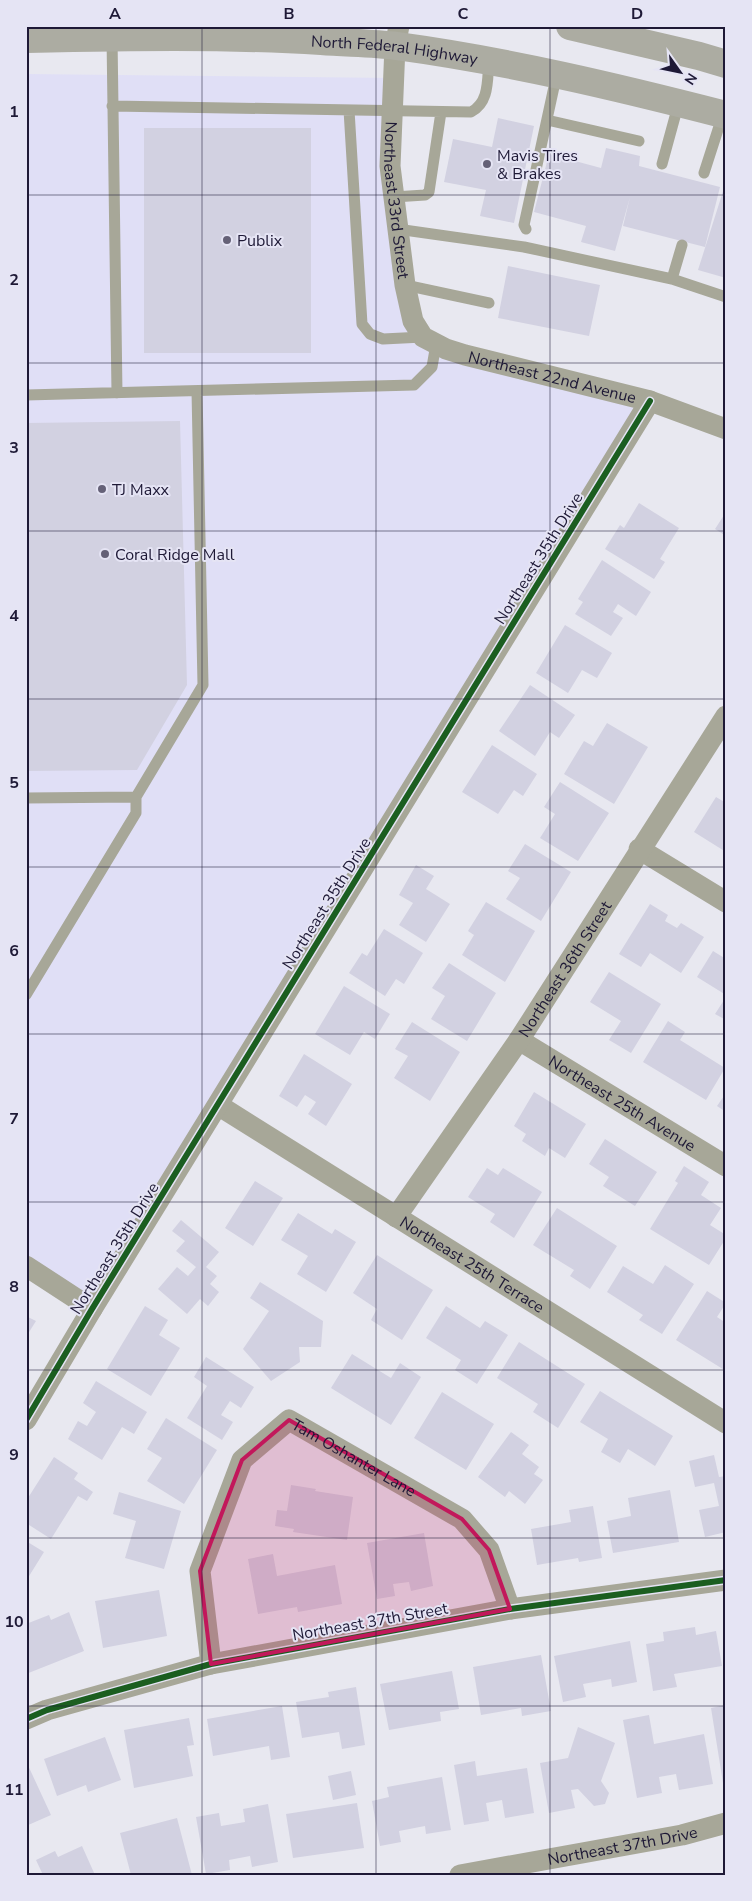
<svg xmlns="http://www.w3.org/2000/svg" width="752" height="1901" viewBox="0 0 752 1901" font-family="'Nunito Sans',sans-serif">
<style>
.built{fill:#e0dff6}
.building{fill:#d2d1e1}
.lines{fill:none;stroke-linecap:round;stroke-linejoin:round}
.service{stroke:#a7a798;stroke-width:11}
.minor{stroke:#a7a798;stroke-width:21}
.primary{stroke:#acaca2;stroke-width:28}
.cycleway-casing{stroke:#e5e4f4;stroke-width:9}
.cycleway{stroke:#1b5e20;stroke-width:6}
.marked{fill:#c2185b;fill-opacity:0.2;stroke:#c2185b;stroke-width:4;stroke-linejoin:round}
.grid{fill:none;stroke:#1e1936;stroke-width:1;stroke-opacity:0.55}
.poi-dot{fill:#656177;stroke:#e5e4f4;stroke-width:2}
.labels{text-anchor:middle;stroke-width:4;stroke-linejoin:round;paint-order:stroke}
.street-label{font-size:16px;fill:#1e1936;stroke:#e5e4f4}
.poi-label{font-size:16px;fill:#1e1936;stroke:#e5e4f4;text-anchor:start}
.neatline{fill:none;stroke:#1e1936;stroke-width:2}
.grid-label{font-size:16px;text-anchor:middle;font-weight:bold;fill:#1e1936}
</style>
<rect width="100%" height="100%" fill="#e8e8f0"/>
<!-- built -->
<path class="built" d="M26 74 394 78 413 340 651 401 90 1309 26 1269Z"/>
<!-- building -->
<path class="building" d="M498 118 534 126 514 223 480 216 486 190 444 182 453 139 492 147Z
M144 128H311V353H144Z
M606 148 640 156 639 166 720 187 705 247 623 226 630 197 615 251 581 242 586 226 534 212 549 154 601 168Z
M725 185H726V278L698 270Z
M508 266 600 285 589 336 498 318Z
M180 421 187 685 137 770 26 771V423Z
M639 503 679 528 660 559 665 562 654 579 605 549 620 525 624 528Z
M726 512V536L715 529Z
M602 560 651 592 636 616 618 604 613 612 623 618 611 636 575 614 583 602 578 599Z
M565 625 612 653 597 678 582 670 568 693 536 673Z
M530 685 575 715 559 738 550 732 535 756 499 731Z
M607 723 648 747 614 804 564 774 584 741 593 746Z
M492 745 537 774 523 796 514 790 498 814 462 792Z
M560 782 609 813 578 861 540 838 555 814 544 807Z
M716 797 726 803V852L694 832Z
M525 844 571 872 541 921 506 899 520 878 508 871Z
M416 865 434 876 426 889 450 904 426 942 399 925 413 903 399 895Z
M486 902 535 931 505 982 462 955 474 935 468 931Z
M650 904 668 915 665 921 677 928 681 923 704 937 681 973 650 953 641 967 619 954Z
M384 929 423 953 404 984 396 979 385 996 349 973 362 953 367 956Z
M713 951 726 959V995L697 977Z
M449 963 496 993 467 1041 431 1019 445 996 432 988Z
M609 972 661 1004 631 1053 609 1040 621 1021 590 1002Z
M344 986 390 1014 375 1039 364 1032 350 1055 315 1034Z
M726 997V1020L715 1014Z
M668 1021 685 1032 680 1040 725 1068 706 1100 643 1062Z
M412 1022 460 1052 430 1101 394 1078 408 1056 395 1049Z
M304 1054 352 1084 326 1126 308 1114 316 1102 305 1095 297 1107 279 1096Z
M534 1092 586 1124 565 1158 549 1148 545 1156 522 1141 526 1134 514 1126Z
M726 1093V1112L717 1106Z
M605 1139 657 1172 635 1206 603 1186 609 1177 589 1164Z
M684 1166 709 1182 701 1195 721 1208 710 1225 726 1235V1238L709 1265 650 1229 678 1183 675 1181Z
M487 1168 498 1175 503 1168 542 1192 514 1238 490 1222 495 1214 468 1197Z
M255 1181 283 1198 253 1246 225 1228Z
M557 1208 617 1246 590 1289 570 1276 574 1270 533 1245Z
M298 1213 332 1234 335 1229 356 1242 326 1292 297 1274 308 1256 281 1240Z
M181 1220 219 1252 206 1267 217 1276 210 1284 219 1292 208 1306 200 1299 187 1314 158 1289 177 1267 188 1276 196 1267 176 1251 185 1241 172 1231Z
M377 1255 433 1290 402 1340 371 1320 377 1309 353 1293Z
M665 1265 694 1284 662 1334 639 1320 643 1315 607 1292 623 1266 653 1284Z
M260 1282 323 1321 321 1347H299L300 1362 271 1381 243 1349 269 1311 250 1298Z
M707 1291 726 1303 717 1317 726 1323V1371L676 1340Z
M145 1306 168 1320 159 1335 180 1348 151 1396 107 1369Z
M446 1306 480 1328 485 1321 508 1335 477 1384 455 1370 461 1360 426 1338Z
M26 1316 36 1321 26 1337Z
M519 1342 585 1384 558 1428 533 1412 538 1404 497 1378Z
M352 1354 391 1378 400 1363 421 1377 391 1425 331 1388Z
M206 1357 254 1387 241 1408 230 1401 221 1415 233 1422 222 1440 187 1418 207 1386 194 1377Z
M96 1381 147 1412 134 1434 122 1427 102 1460 68 1439 78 1421 87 1426 96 1412 83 1403Z
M600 1391 673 1436 655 1466 628 1449 620 1463 601 1452 608 1439 580 1422Z
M442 1392 494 1424 466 1470 414 1438Z
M166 1418 217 1450 184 1504 147 1481 162 1458 147 1449Z
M511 1432 529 1445 522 1454 539 1467 534 1474 543 1480 525 1504 509 1491 505 1497 478 1477Z
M714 1455 719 1477 726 1476V1532L705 1537 699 1510 719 1506 714 1483 695 1487 689 1461Z
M54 1457 78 1473 74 1479 93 1492 87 1501 78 1496 51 1539 26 1523V1501Z
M291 1485 316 1489 315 1491 353 1497 347 1540 293 1532 294 1529 275 1526 277 1510 287 1511Z
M670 1490 679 1542 613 1553 607 1521 631 1516 628 1498Z
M119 1492 181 1511 164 1569 125 1558 136 1521 113 1514Z
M593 1506 602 1558 579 1562 578 1558 537 1565 531 1529 571 1522 569 1510Z
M424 1533 433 1586 411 1591 409 1582 393 1584 395 1596 377 1599 367 1543Z
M26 1541 44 1552 26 1581Z
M273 1554 277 1576 335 1565 342 1604 298 1612 297 1607 258 1614 248 1559Z
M159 1590 167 1636 103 1648 95 1601Z
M69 1612 84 1651 26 1674V1624L49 1615 51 1620Z
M695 1627 696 1635 716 1631 722 1666 674 1674 677 1687 653 1691 646 1644 664 1641 663 1632Z
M630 1641 637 1682 612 1687 611 1679 583 1684 586 1697 563 1702 554 1656Z
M541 1655 551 1711 522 1716 521 1708 481 1715 473 1667Z
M452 1671 459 1709 440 1712 441 1721 389 1730 380 1684Z
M356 1687 365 1745 342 1749 339 1732 302 1738 296 1702 329 1697 328 1692Z
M726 1705V1783H723L711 1708Z
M282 1706 290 1757 271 1760 269 1746 213 1756 207 1719Z
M649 1715 654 1744 704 1734 713 1784 679 1790 676 1774 659 1777 662 1793 637 1798 623 1720Z
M189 1718 194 1745 187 1746 193 1776 134 1788 124 1730Z
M578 1727 615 1743 601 1781 609 1793 605 1804 594 1806 578 1789 571 1790 575 1808 549 1813 540 1763 568 1758Z
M105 1737 121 1780 88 1792 86 1785 57 1796 44 1759Z
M26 1761 51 1815 26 1826Z
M475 1761 477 1776 527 1768 534 1813 505 1818 502 1800 486 1803 489 1821 464 1825 454 1765Z
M351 1771 356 1795 333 1800 328 1776Z
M442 1777 451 1830 426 1834 425 1826 399 1831 401 1842 380 1846 372 1801 389 1797 387 1787Z
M357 1803 364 1848 293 1858 286 1814Z
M268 1804 278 1862 252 1867 250 1856 229 1860 230 1870 206 1874 196 1817 219 1813 221 1826 245 1822 243 1809Z
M177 1818 192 1875H164L163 1873 131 1875 120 1833Z
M82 1846 95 1875H43L36 1860 55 1851 58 1857Z"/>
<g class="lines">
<!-- service -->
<path class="service" d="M112 37 117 393
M112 106 471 112C490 102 487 79 489 61
M349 110 362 324 370 334 383 339 423 337
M547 120 639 141
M662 164 679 102
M704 173 723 114
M394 197 425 195 429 192 441 112
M397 229 524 247 672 279 726 297
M526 229 524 225 557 73
M672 279 682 245
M405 285 489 303
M26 395 414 385 432 367 436 344
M26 798 136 797 203 685 197 391
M26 995 136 813V797"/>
<!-- minor -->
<g class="minor">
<path id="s1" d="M399 26 395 46 390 166 405 285 413 321 423 337 446 349 465 355 650 401 726 429"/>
<path d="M639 849 726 902"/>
<path id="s2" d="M519 1040 726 1166"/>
<path id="s3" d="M218 1105 726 1423"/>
<path id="s4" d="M396 1217 519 1040 726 716"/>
<path d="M26 1266 92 1309"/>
<path d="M26 1420 92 1309 650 401"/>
<path id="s5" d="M211 1664 200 1571 242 1460 289 1420 462 1519 489 1550 510 1609"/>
<path d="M26 1719 47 1710 211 1664 510 1609 726 1580"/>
<path id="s6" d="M460 1875 682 1835 726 1823"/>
</g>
<!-- primary -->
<g class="primary">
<path d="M570 26 699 56 726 64"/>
<path id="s7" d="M26 39C125 37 223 35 321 41 346 43 372 43 397 46 508 61 617 87 726 115"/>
</g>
<defs>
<path id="cycleway" d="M26 1420 92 1309 650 401
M26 1719 47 1710 211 1664 510 1609 726 1580"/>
</defs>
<!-- cycleway casing -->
<use href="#cycleway" class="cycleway-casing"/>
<!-- cycleway -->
<use href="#cycleway" class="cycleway"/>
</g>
<!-- marked area -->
<path class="marked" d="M289 1420 462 1519 489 1550 510 1609 211 1664 200 1571 242 1460Z"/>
<!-- grid -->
<path class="grid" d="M202 26V1875M376 26V1875M550 26V1875M26 195H726M26 363H726M26 531H726M26 699H726M26 867H726M26 1034H726M26 1202H726M26 1370H726M26 1538H726M26 1706H726"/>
<!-- markers -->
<g class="poi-dot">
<circle cx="487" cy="164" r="5"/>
<circle cx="227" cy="240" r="5"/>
<circle cx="102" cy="489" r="5"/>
<circle cx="105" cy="554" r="5"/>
</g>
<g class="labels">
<!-- street labels -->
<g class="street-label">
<text dy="6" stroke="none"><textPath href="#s7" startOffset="369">North Federal Highway</textPath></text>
<text dy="6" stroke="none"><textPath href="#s1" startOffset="175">Northeast 33rd Street</textPath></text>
<text dy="6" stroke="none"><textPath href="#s1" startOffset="452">Northeast 22nd Avenue</textPath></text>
<text transform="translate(538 558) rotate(-58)" y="6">Northeast 35th Drive</text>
<text transform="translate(326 903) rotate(-58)" y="6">Northeast 35th Drive</text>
<text dy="6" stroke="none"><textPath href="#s4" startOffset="300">Northeast 36th Street</textPath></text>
<text dy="6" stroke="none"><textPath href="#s2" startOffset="121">Northeast 25th Avenue</textPath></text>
<text transform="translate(114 1248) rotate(-58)" y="6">Northeast 35th Drive</text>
<text dy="6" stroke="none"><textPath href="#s3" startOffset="300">Northeast 25th Terrace</textPath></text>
<text dy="6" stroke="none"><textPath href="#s5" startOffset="349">Tam Oshanter Lane</textPath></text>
<text transform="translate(370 1621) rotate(-10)" y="6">Northeast 37th Street</text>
<text dy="6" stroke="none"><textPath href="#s6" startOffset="165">Northeast 37th Drive</textPath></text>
</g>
<!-- poi labels -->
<g class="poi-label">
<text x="497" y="161">Mavis Tires<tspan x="497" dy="18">&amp; Brakes</tspan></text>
<text x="237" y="246">Publix</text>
<text x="112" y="495">TJ Maxx</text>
<text x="115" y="560">Coral Ridge Mall</text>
</g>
</g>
<!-- border -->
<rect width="752" height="1901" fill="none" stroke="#e5e4f4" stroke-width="55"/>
<!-- north arrow -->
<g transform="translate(680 72) rotate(123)" stroke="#e5e4f4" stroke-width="4" paint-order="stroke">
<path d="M0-4L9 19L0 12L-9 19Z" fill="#1e1936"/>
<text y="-8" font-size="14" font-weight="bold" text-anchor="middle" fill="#1e1936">N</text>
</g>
<rect x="28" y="28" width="696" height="1846" class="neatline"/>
<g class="grid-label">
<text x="115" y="19">A</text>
<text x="289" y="19">B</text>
<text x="463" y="19">C</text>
<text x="637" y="19">D</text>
<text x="14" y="117">1</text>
<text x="14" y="285">2</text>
<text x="14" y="453">3</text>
<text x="14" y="621">4</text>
<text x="14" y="788">5</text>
<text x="14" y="956">6</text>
<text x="14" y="1124">7</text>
<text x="14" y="1292">8</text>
<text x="14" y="1460">9</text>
<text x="14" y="1627">10</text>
<text x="14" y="1795">11</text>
</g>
</svg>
